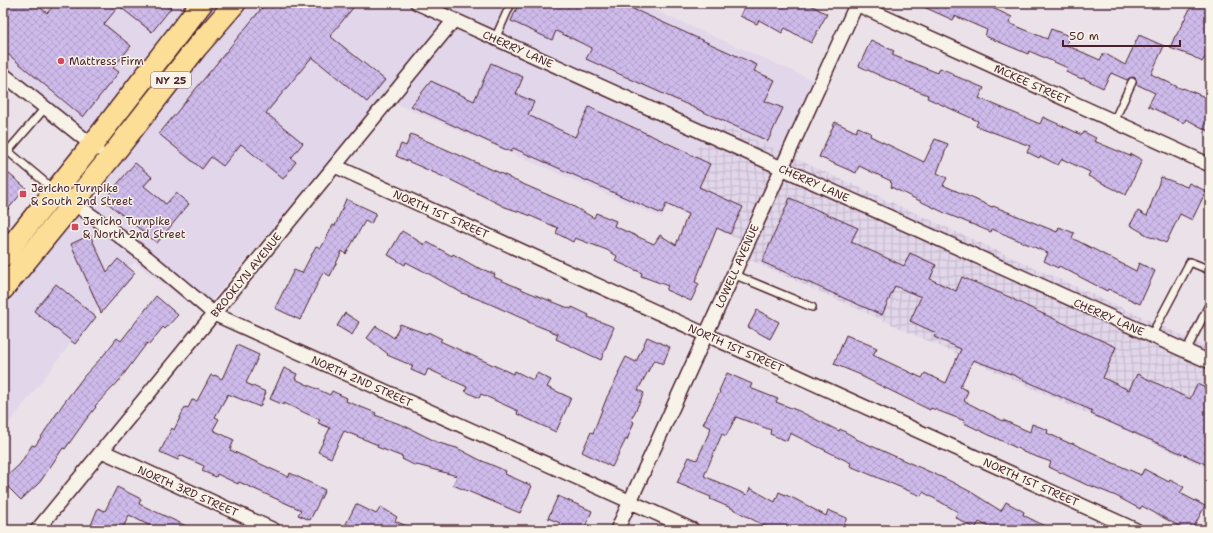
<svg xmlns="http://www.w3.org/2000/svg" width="1213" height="533" viewBox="0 0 1213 533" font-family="'Shantell Sans',sans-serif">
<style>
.built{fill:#e2d6ea}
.industrial{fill:url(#industrial-grid)}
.building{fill:url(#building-cross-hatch);stroke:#4a1f2b}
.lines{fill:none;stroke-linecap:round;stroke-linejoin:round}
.lane-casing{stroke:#4a1f2b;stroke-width:10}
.street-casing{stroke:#4a1f2b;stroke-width:16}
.primary-casing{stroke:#4a1f2b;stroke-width:24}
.lane{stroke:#f7f3e8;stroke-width:7}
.street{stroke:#f7f3e8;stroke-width:13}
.primary{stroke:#fdde96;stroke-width:21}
.poi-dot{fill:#d1495b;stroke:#f7f3e8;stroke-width:1.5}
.labels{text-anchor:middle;stroke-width:3;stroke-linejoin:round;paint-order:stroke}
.shield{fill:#f7f3e8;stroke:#7e5f64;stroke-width:1}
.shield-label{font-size:10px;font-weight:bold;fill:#4a1f2b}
.street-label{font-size:11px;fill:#4a1f2b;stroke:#f7f3e8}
.poi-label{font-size:11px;fill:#4a1f2b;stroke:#f7f3e8;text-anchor:start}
</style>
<defs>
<pattern id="industrial-grid" width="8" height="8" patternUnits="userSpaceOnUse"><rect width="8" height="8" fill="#e2d6ea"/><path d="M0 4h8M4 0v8" fill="none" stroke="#c3b7c9"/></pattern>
<pattern id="building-cross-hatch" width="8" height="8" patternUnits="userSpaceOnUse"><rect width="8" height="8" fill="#cebbeb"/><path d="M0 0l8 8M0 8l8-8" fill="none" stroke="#b2a0ca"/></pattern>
</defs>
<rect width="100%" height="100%" fill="#ebe2e9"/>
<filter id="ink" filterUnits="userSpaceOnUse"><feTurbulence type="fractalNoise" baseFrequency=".025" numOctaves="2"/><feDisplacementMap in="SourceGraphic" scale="8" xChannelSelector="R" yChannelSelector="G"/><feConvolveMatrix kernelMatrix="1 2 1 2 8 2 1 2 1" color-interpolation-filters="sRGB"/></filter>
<g filter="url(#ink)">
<!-- built -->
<path class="built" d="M3 3H54L69 15 79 3H638L813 80 783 153 692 152 662 218 382 98 201 313 134 262 3 431V241L91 134 3 63Z"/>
<!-- industrial -->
<path class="industrial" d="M725 126 1210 348V469L739 255 744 242 667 206 692 152Z"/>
<!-- building -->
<path class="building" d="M3 3H35L47 13 56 3H71L77 8 82 3H165L171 8 152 32 119 6 104 24 131 46 113 68 119 72 83 117 3 50Z
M266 3H357L330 36 385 80 367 102 312 57 266 113 303 143 291 158 296 162 283 179 241 144 223 166 211 157 202 169 159 134Z
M519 3H620L757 65 754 71 775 80 765 101 783 108 768 141 586 59 592 48 556 31 552 40 511 21Z
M746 3H807L827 14 811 43 785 28 782 33 759 20 757 24 740 16Z
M915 3H982L1012 17 1009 23 1047 39 1051 29 1069 36 1066 45 1100 60 1104 53 1125 65 1139 35 1164 46 1151 74 1182 89 1183 88 1210 99V132L1186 119 1184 123 1148 106 1155 93 1136 84V79L1134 77 1129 78 1127 80 1111 73 1103 88 1083 78 1082 79 1066 72 1068 68 1029 51 1028 54 985 36 987 30 955 16 953 20Z
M1193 3H1210V49L1202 62 1192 56 1170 48 1175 36H1176Z
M871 40 894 51 892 55 938 73 940 68 954 74 953 75 984 88 979 98 1040 124 1043 117 1082 135 1084 132 1096 138 1094 141 1130 156 1131 154 1142 160 1126 195 1088 176 1090 172 1062 159 1058 165 1040 156 1039 158 1027 152 1030 146 976 126 978 121 927 98 928 95 885 78 859 66Z
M491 63 523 77 516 94 534 102 528 115 575 137 589 107 689 153V154L710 164 699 187 743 207 730 234 717 228 695 282 699 284 691 301 666 290 668 286 641 276 642 273 615 261 617 256 607 250 575 238 573 242 556 233 558 228 526 214 505 207 453 181 396 156 401 144 406 146 411 134 509 177V178L569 204 594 218 596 213 616 221 614 226 654 244 660 235 676 245 688 214 666 204 662 214 513 148 511 152 411 106 431 81 474 101Z
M835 122 856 132 858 127 871 133 870 136 924 162 935 139 948 144 937 173 947 178 943 185 992 207 993 206 1057 232 1059 227 1074 233 1072 238 1136 271 1139 263 1155 271 1140 304 1108 289 1107 291 1059 266 1058 268 1044 261 1048 253 992 229 991 232 947 214 891 187 892 183 890 182 891 181 859 166 856 173 819 157Z
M135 163 152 177 144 186 166 204 176 193 189 204 157 243 104 200Z
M3 169 26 188 3 215Z
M1161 177 1187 187 1189 183 1206 191 1192 220 1180 214 1166 243 1153 237 1152 238 1130 225 1138 211 1147 216Z
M790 198 858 228 851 242 878 254 904 266 910 253 936 265 930 279 956 291 962 277 1014 299V300L1039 312 1116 347 1103 378 1129 390 1137 374 1190 399 1197 384 1210 390V466L1091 414 1093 411 1063 398 1011 374 973 360 960 387 968 391 964 401 1003 421V420L1030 432 1032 424 1048 430 1047 433 1071 444 1072 443 1102 457V458L1141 475 1144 469 1169 482 1170 480 1184 487 1180 493 1205 506 1192 530H1186L1142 506 1140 509 1116 496 1089 485V486L1049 467 1051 462 1023 452V451L964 423 965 421 931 408 930 410 861 376V375L834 364 846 335 877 348 873 355 922 378 925 373 946 383 961 349 934 337 936 333 910 321 921 297 895 286 882 315 762 262Z
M346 199 376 213 371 224 365 221 346 254 342 251 330 276 323 272 300 320 275 308 294 270 302 273 316 246 321 248 333 225 335 226Z
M402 231 425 245 427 242 452 256 453 254 476 267 495 274 494 277 528 292 571 309 572 307 589 315 588 317 614 327 601 360 556 339 558 334 528 322V321L488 303 462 293 431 275 406 262 405 265 388 255Z
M90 235 107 272 118 259 135 273 101 313 71 244Z
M56 284 96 317 75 344 34 311Z
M156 296 178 315 165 329 163 327 149 345 147 343 118 382 95 406 96 407 85 421 65 449 63 448 40 482 21 500 3 482V480L20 464 32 445 35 446 63 404 85 375 103 356 117 338 121 341Z
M757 310 779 322 770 339 748 327Z
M345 313 359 322 352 335 337 326Z
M400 324 427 334 428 332 442 339 440 341 513 374 515 371 533 380 537 373 551 380 547 387 571 398 556 432 517 414 518 411 481 394 479 398 465 391 467 387 428 369 425 376 411 370 413 366 387 355 388 354 367 338 376 326 394 338Z
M647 337 670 347 663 364 654 360 638 390 644 393 631 420 634 422 627 440 626 439 612 467 582 452 591 432 593 433 607 397 619 374 618 373 626 357 636 362Z
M237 345 259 355 246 383 266 392 260 407 228 394 215 417 219 419 213 430 234 440 230 450 289 477 290 473 325 490 310 520 298 515 301 510 239 482 238 484 217 474 216 477 202 471 204 466 180 455 178 460 160 452 172 428 174 430 185 407 188 408 192 400 197 401 211 375 214 376 215 375 222 379Z
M284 368 297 374 295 379 330 395 332 391 347 398 346 401 376 413 375 415 405 426 439 443 457 448 480 460 506 471 505 474 532 486 520 513 453 485 457 476 417 465 416 466 402 459 403 457 377 447 378 445 344 431 331 458 318 452 330 428 318 423 320 420 284 403V405L270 399Z
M727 373 752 384 750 388 778 399 776 402 799 411 839 431 840 429 856 438V439L948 480 971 492 1001 511 1006 502 1024 512 1023 515 1053 530H995L979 522 975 529 955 517 958 512 923 492 921 496 850 466 851 463 790 433 787 441 770 434 771 430 736 417 726 436 722 434 704 476 747 495 750 488 775 502 779 492 797 500 826 516 828 510 847 518 843 526 852 530H774L763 525 731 508 710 499 711 497 677 483 689 457 697 460 711 428 703 424 720 392 719 391Z
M117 487 141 499 139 504 195 530H148L150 526 129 515 122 530H89L98 508 105 511Z
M558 496 592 511 584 530H557L560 523 548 518Z
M356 504 376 514 381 507 397 517 395 521 416 530H343Z"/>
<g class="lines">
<defs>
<path id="lane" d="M495 39 511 3
M1114 121 1132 82
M3 147 53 189
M8 151 45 108
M733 274 812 307
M1151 336 1190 262 1210 270
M1186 351 1210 303"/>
<path id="street" d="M417 3 1210 362
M854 3 1210 165
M3 74 97 149
M335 166 1136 530
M55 191C112 227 163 270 214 314L693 530
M102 451 274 530
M37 530 454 20
M617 530 857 3"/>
<path id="primary" d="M3 256 92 145 202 3
M3 289 110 158 196 48 235 3"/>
</defs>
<!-- lane casing -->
<use href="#lane" class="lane-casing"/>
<!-- street casing -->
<use href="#street" class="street-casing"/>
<!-- primary casing -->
<use href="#primary" class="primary-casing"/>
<!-- lane -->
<use href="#lane" class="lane"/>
<!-- street -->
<use href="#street" class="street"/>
<!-- primary -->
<use href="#primary" class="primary"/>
</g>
</g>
<!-- markers -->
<g class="poi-dot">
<circle cx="61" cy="61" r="4"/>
<rect x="19" y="190" width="8" height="8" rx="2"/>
<rect x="71" y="223" width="8" height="8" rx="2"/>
</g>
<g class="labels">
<!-- shield labels -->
<rect class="shield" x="151" y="72" width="40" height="16" rx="3"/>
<g class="shield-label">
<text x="171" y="84">NY 25</text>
</g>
<!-- street labels -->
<g class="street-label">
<text transform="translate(518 49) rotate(24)" y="4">CHERRY LANE</text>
<text transform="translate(1032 84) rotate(24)" y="4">MCKEE STREET</text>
<text transform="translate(814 183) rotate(24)" y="4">CHERRY LANE</text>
<text transform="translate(441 214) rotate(24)" y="4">NORTH 1ST STREET</text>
<text transform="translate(737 266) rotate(-66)" y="4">LOWELL AVENUE</text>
<text transform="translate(246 275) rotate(-51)" y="4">BROOKLYN AVENUE</text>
<text transform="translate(1109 317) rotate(24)" y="4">CHERRY LANE</text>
<text transform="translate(736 348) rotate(24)" y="4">NORTH 1ST STREET</text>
<text transform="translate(362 381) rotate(24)" y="4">NORTH 2ND STREET</text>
<text transform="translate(1031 482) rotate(24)" y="4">NORTH 1ST STREET</text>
<text transform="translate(188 491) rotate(24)" y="4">NORTH 3RD STREET</text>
</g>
<!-- poi labels -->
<g class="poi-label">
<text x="69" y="65">Mattress Firm</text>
<text x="31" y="192">Jericho Turnpike<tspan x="31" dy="13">&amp; South 2nd Street</tspan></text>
<text x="83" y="225">Jericho Turnpike<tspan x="83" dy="13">&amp; North 2nd Street</tspan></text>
</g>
</g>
<!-- margin -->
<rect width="1213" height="533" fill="none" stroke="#f7f3e8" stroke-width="16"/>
<rect x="8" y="8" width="1197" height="517" fill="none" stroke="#4a1f2b" stroke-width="1.5" filter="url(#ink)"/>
<!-- scale -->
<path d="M1063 40v6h117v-6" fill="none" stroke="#4a1f2b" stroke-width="2"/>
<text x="1069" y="40" font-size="12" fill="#4a1f2b" stroke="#f7f3e8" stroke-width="3" paint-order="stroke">50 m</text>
</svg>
